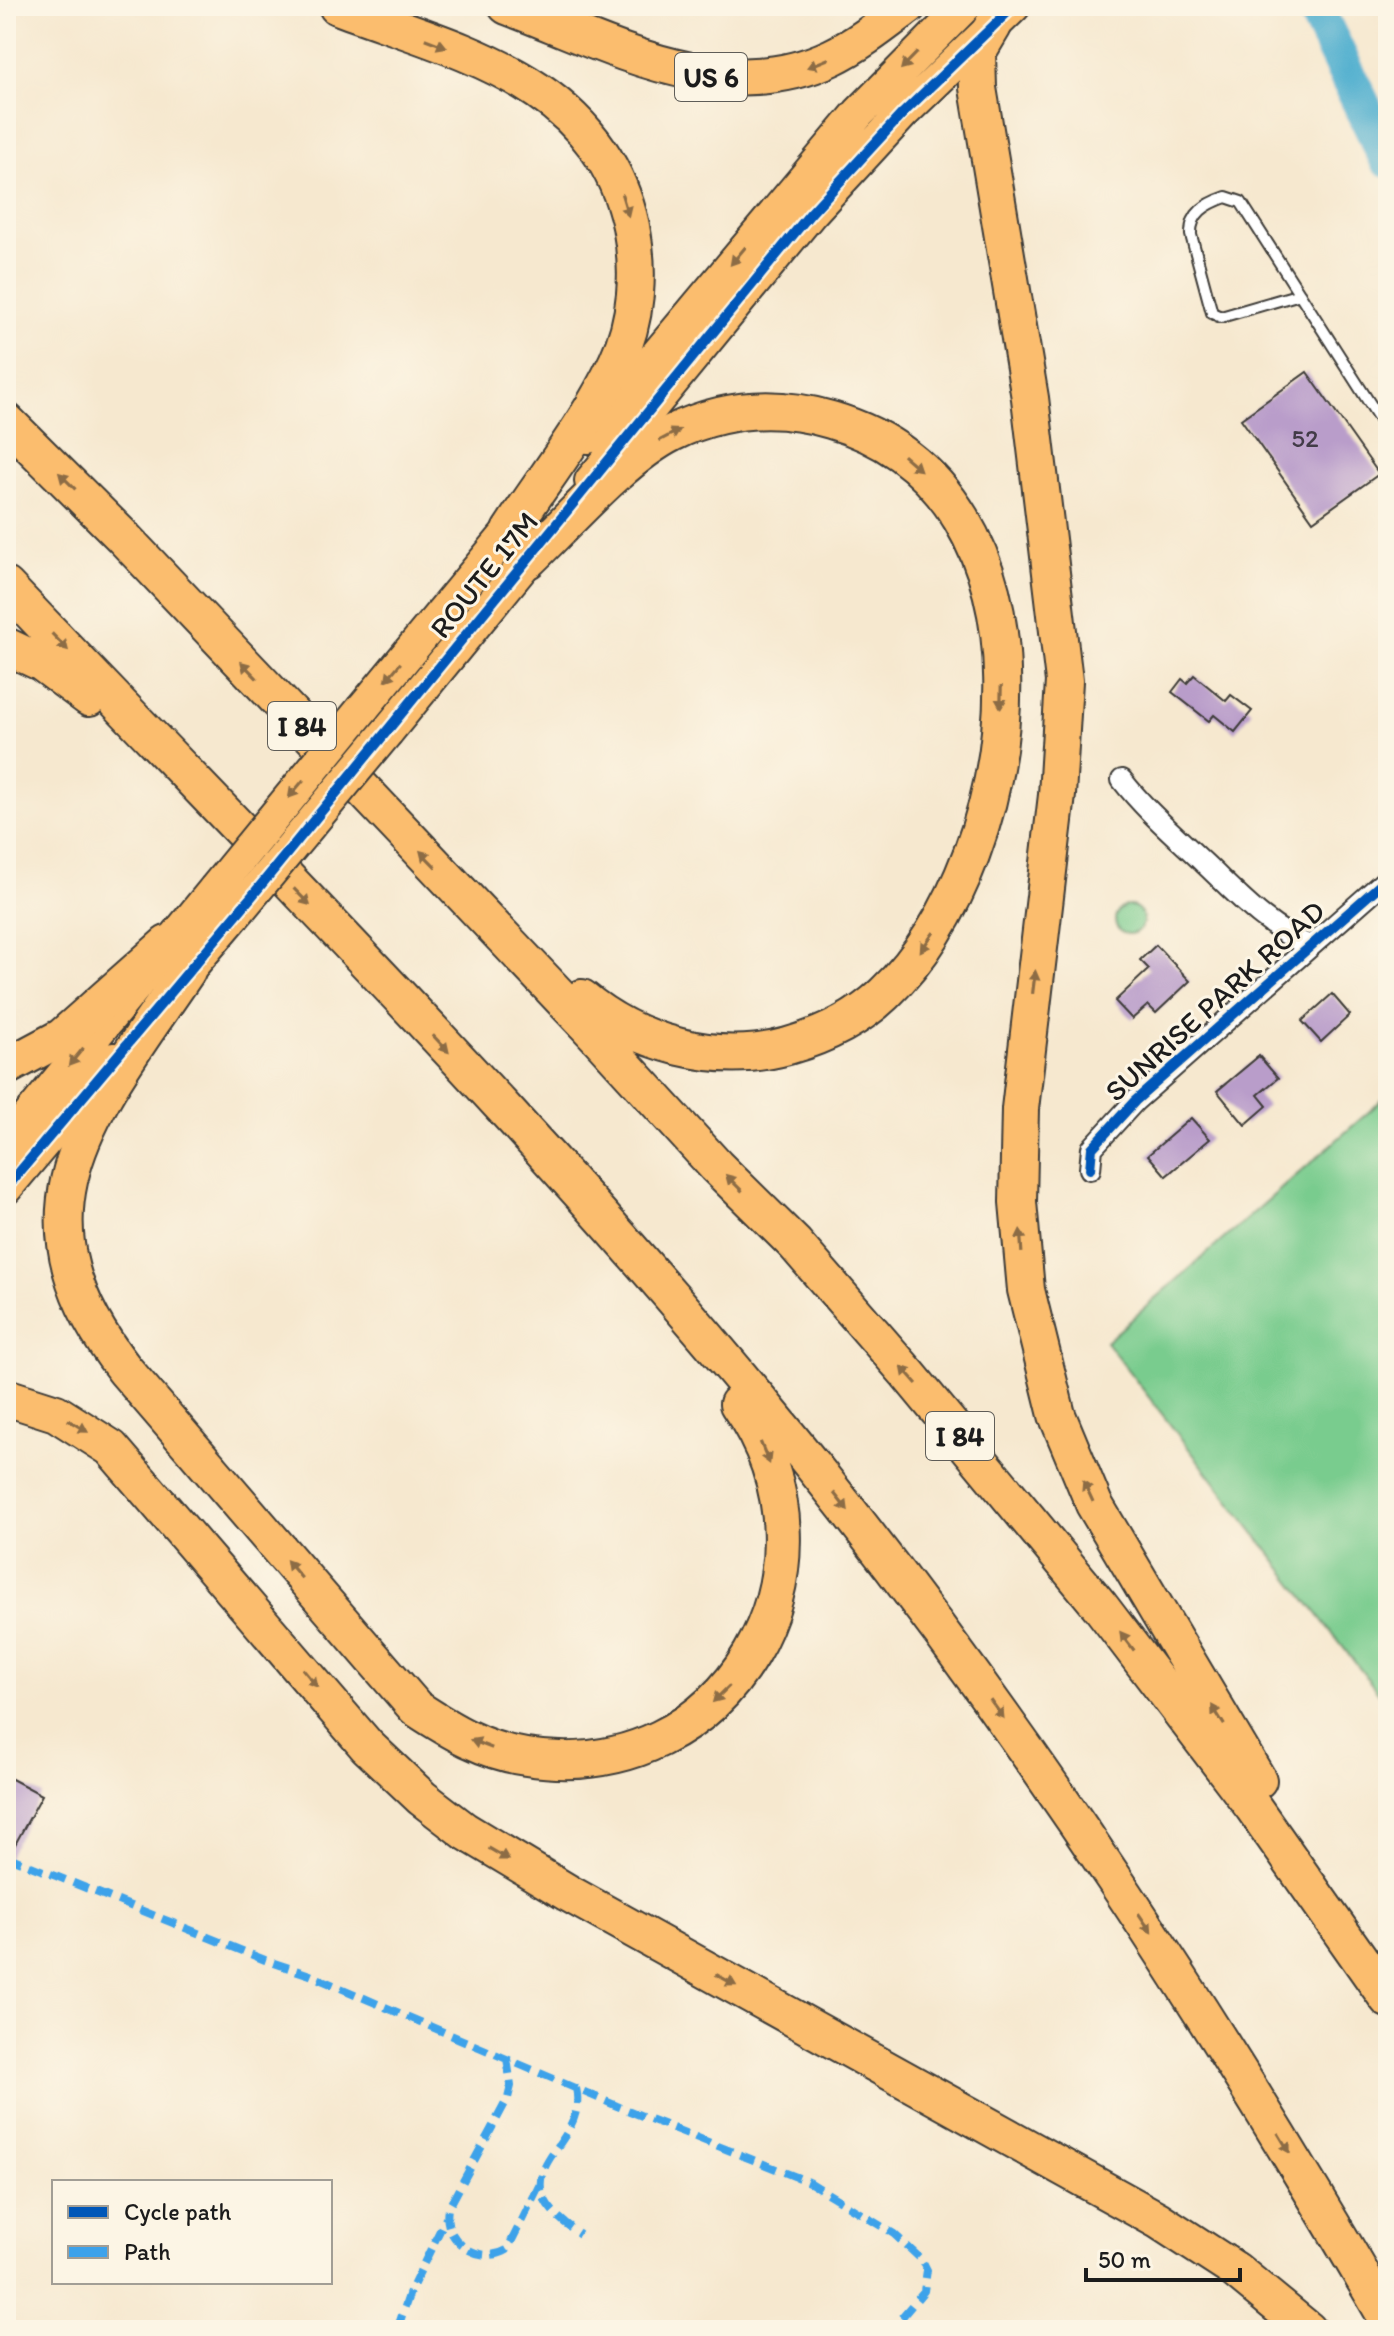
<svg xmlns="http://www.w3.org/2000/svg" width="1394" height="2336" viewBox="0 0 1394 2336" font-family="Itim,sans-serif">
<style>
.green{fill:#79cc8e;stroke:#4a7455;stroke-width:2}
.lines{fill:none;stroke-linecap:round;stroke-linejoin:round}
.river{stroke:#50afcf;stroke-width:38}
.building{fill:#b99dca}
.lane-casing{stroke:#3d3b37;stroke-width:14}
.street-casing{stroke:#3d3b37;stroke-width:24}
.primary-casing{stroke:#3d3b37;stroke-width:36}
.highway-casing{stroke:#3d3b37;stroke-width:40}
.lane{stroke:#fff;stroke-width:10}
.street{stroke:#fff;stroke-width:20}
.primary{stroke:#fbbd6e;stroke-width:32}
.highway{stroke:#fbbd6e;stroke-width:36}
.primary-bridge-casing{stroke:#3d3b37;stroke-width:36;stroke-linecap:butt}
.primary-bridge{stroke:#fbbd6e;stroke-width:32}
.quiet{stroke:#3da2ea;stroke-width:8;stroke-dasharray:16 8;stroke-linecap:butt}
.cycleway-casing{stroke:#fcf5e5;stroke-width:15}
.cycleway{stroke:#0057b8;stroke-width:10}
.oneway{fill:#8c6c45}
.labels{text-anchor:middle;stroke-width:6;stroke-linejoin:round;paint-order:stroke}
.number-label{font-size:26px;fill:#433c48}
.shield{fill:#fcf5e5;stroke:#5f5d58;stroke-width:2}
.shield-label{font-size:28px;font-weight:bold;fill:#1c1c1c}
.street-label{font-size:30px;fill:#1c1c1c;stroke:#fcf5e5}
</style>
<rect width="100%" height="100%" fill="#fcf5e5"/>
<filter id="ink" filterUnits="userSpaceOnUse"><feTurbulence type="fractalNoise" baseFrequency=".0125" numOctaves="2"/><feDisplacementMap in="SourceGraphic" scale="16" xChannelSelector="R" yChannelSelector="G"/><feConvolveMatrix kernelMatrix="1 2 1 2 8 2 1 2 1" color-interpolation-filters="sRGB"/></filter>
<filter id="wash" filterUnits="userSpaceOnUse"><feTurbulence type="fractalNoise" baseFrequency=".006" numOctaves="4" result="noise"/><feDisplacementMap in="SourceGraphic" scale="32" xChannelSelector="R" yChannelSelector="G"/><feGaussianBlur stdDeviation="1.8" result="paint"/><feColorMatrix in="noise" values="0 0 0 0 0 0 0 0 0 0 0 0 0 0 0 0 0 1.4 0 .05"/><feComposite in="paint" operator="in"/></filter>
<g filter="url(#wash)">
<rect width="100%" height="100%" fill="#f6e8cf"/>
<!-- green -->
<path class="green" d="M1115 920a14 14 0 1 1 28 0a14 14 0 1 1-28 0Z
M1388 1095V1705L1106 1342Z"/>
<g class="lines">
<!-- river -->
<path class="river" d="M1314 6 1388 159"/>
</g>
<g id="blocks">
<!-- building -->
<path class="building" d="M1307 372 1379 474 1313 521 1241 419Z
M1194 675 1226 701 1231 695 1252 711 1235 732 1214 715 1209 721 1172 692 1182 679 1187 683Z
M1156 945 1190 981 1156 1013 1148 1005 1132 1019 1115 1001 1149 969 1140 960Z
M1332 994 1350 1015 1321 1042 1302 1021Z
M1259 1056 1278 1078 1258 1095 1267 1106 1245 1125 1217 1091Z
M1191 1118 1210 1139 1166 1176 1148 1155Z
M6 1776 42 1795 6 1861Z"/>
</g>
</g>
<g filter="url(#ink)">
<use href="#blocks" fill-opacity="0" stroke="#3d3b37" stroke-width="2"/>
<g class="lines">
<defs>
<path id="lane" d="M1300 294 1221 317 1212 313 1191 235C1190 213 1206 204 1226 197L1241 202 1388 432
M1388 589V590"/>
<path id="street" d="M1122 780C1146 811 1176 836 1204 863 1238 895 1267 928 1310 946
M1090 1169 1092 1148 1135 1101 1388 878"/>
<path id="primary" d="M588 437 859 113 965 6
M591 481 810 214 903 113 1014 6
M363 708 525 512
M387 732 545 539
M172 989 239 910
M6 1144 215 889
M6 1188 114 1059"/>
<path id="highway" d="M337 6C458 51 599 80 631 226 640 271 637 320 617 362 589 422 546 476 510 531
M507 6C610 45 723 109 832 57 859 44 884 24 908 6
M993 26 977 53 978 88 1030 398 1064 681 1057 795 1020 1109 1018 1202 1026 1290 1057 1415 1094 1504 1258 1780
M6 421 122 536 600 1039 716 1166 795 1244 908 1374 1100 1606 1253 1807 1388 1999
M528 560C568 522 624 457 672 433 723 408 777 404 831 420 1071 489 1030 854 884 994 857 1020 823 1036 788 1046 718 1066 637 1044 582 998
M6 586C286 879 576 1167 828 1485 1037 1748 1219 2029 1388 2320
M6 646 42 663 89 698
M187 971C93 1110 0 1210 125 1370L416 1708C451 1731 484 1751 526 1757 728 1789 853 1568 738 1404
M6 1067 62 1037 167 944
M6 1397 56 1413 111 1448 367 1746 422 1798 465 1831 568 1893 1158 2220 1235 2270 1308 2330"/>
</defs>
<!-- lane casing -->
<use href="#lane" class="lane-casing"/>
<!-- street casing -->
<use href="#street" class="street-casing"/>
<!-- primary casing -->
<use href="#primary" class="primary-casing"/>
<!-- highway casing -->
<use href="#highway" class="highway-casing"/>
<!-- lane -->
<use href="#lane" class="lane"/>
<!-- street -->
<use href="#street" class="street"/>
<!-- primary -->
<use href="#primary" class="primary"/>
<!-- highway -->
<use href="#highway" class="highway"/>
<defs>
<path id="primary-bridge" d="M215 889 363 708
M239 910 387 732"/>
</defs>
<!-- primary-bridge casing -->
<use href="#primary-bridge" class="primary-bridge-casing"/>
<!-- primary-bridge -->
<use href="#primary-bridge" class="primary-bridge"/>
<!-- quiet -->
<path class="quiet" d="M6 1856 265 1960 310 1975 617 2106 809 2182 894 2234 922 2260 927 2270 924 2291 891 2330
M507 2058 511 2086 508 2098 448 2209C442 2241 479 2266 507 2250L540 2184
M576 2088C590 2150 487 2171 580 2234
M397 2330 410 2292 446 2218"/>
<defs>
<path id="cycleway" d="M1090 1169 1092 1148 1135 1101 1388 878
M6 1188 252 896 810 214 903 113 1014 6"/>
</defs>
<!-- cycleway casing -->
<use href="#cycleway" class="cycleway-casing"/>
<!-- cycleway -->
<use href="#cycleway" class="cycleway"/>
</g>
<!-- one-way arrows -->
<defs><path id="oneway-solid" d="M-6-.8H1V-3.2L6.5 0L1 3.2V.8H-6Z" transform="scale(2)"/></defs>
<g class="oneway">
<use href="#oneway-solid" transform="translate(436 43) rotate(21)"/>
<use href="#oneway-solid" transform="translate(909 61) rotate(134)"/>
<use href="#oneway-solid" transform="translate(818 63) rotate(158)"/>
<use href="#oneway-solid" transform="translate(625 205) rotate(73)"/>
<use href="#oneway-solid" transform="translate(738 256) rotate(130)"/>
<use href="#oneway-solid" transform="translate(670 435) rotate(-28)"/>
<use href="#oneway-solid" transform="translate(912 463) rotate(41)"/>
<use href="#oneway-solid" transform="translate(67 481) rotate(-135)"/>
<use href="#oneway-solid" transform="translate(60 642) rotate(46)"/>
<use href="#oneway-solid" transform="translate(249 670) rotate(-134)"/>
<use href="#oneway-solid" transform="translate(393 672) rotate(130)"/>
<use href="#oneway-solid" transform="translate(1001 697) rotate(91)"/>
<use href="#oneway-solid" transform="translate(296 789) rotate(130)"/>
<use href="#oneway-solid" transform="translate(428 859) rotate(-134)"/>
<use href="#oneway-solid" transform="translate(302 897) rotate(46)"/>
<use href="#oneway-solid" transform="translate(927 942) rotate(125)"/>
<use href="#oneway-solid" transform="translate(1034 982) rotate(-83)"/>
<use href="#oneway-solid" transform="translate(441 1044) rotate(47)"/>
<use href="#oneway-solid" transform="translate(76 1057) rotate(129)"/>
<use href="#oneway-solid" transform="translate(734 1183) rotate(-135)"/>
<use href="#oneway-solid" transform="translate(1021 1241) rotate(-94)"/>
<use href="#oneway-solid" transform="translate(909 1375) rotate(-131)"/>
<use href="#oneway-solid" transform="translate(78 1426) rotate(31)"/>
<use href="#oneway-solid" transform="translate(765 1453) rotate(67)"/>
<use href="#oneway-solid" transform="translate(1088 1491) rotate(-115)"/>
<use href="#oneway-solid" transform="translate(841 1502) rotate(52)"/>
<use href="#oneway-solid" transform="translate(294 1569) rotate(-130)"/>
<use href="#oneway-solid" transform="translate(1127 1641) rotate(-127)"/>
<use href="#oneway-solid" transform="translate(310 1678) rotate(50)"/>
<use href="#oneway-solid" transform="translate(721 1694) rotate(135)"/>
<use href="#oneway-solid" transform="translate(997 1709) rotate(54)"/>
<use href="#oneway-solid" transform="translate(1218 1715) rotate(-122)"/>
<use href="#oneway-solid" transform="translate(481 1744) rotate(-159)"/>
<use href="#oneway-solid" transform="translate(499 1854) rotate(30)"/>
<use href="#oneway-solid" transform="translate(1145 1923) rotate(56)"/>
<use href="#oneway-solid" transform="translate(726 1980) rotate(29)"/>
<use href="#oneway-solid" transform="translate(1284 2143) rotate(59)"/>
</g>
</g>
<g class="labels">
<!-- number labels -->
<g class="number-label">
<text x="1305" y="447">52</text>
</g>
<!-- shield labels -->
<g class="shield">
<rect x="675" y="53" width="72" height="48" rx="6"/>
<rect x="268" y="702" width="68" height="48" rx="6"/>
<rect x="926" y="1412" width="68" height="48" rx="6"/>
</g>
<g class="shield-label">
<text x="711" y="87">US 6</text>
<text x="302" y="736">I 84</text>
<text x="960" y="1446">I 84</text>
</g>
<!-- street labels -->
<g class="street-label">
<text transform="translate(484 575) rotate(-51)" y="10">ROUTE 17M</text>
<text transform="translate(1215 1001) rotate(-42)" y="10">SUNRISE PARK ROAD</text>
</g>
</g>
<!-- margin -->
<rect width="1394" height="2336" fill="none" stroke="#fcf5e5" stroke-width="32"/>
<!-- legend -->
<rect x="52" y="2180" width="280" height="104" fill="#fcf5e5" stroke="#a29e95" stroke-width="2"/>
<rect x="68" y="2206" width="40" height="12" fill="#0057b8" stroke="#a29e95" stroke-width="2"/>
<text x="124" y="2220" font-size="24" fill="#1c1c1c">Cycle path</text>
<rect x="68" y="2246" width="40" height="12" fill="#3da2ea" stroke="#a29e95" stroke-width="2"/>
<text x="124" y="2260" font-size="24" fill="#1c1c1c">Path</text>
<!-- scale -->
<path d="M1086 2268v12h154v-12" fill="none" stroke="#1c1c1c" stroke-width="4"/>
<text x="1098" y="2268" font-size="24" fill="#1c1c1c" stroke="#fcf5e5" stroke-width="6" paint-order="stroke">50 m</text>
</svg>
